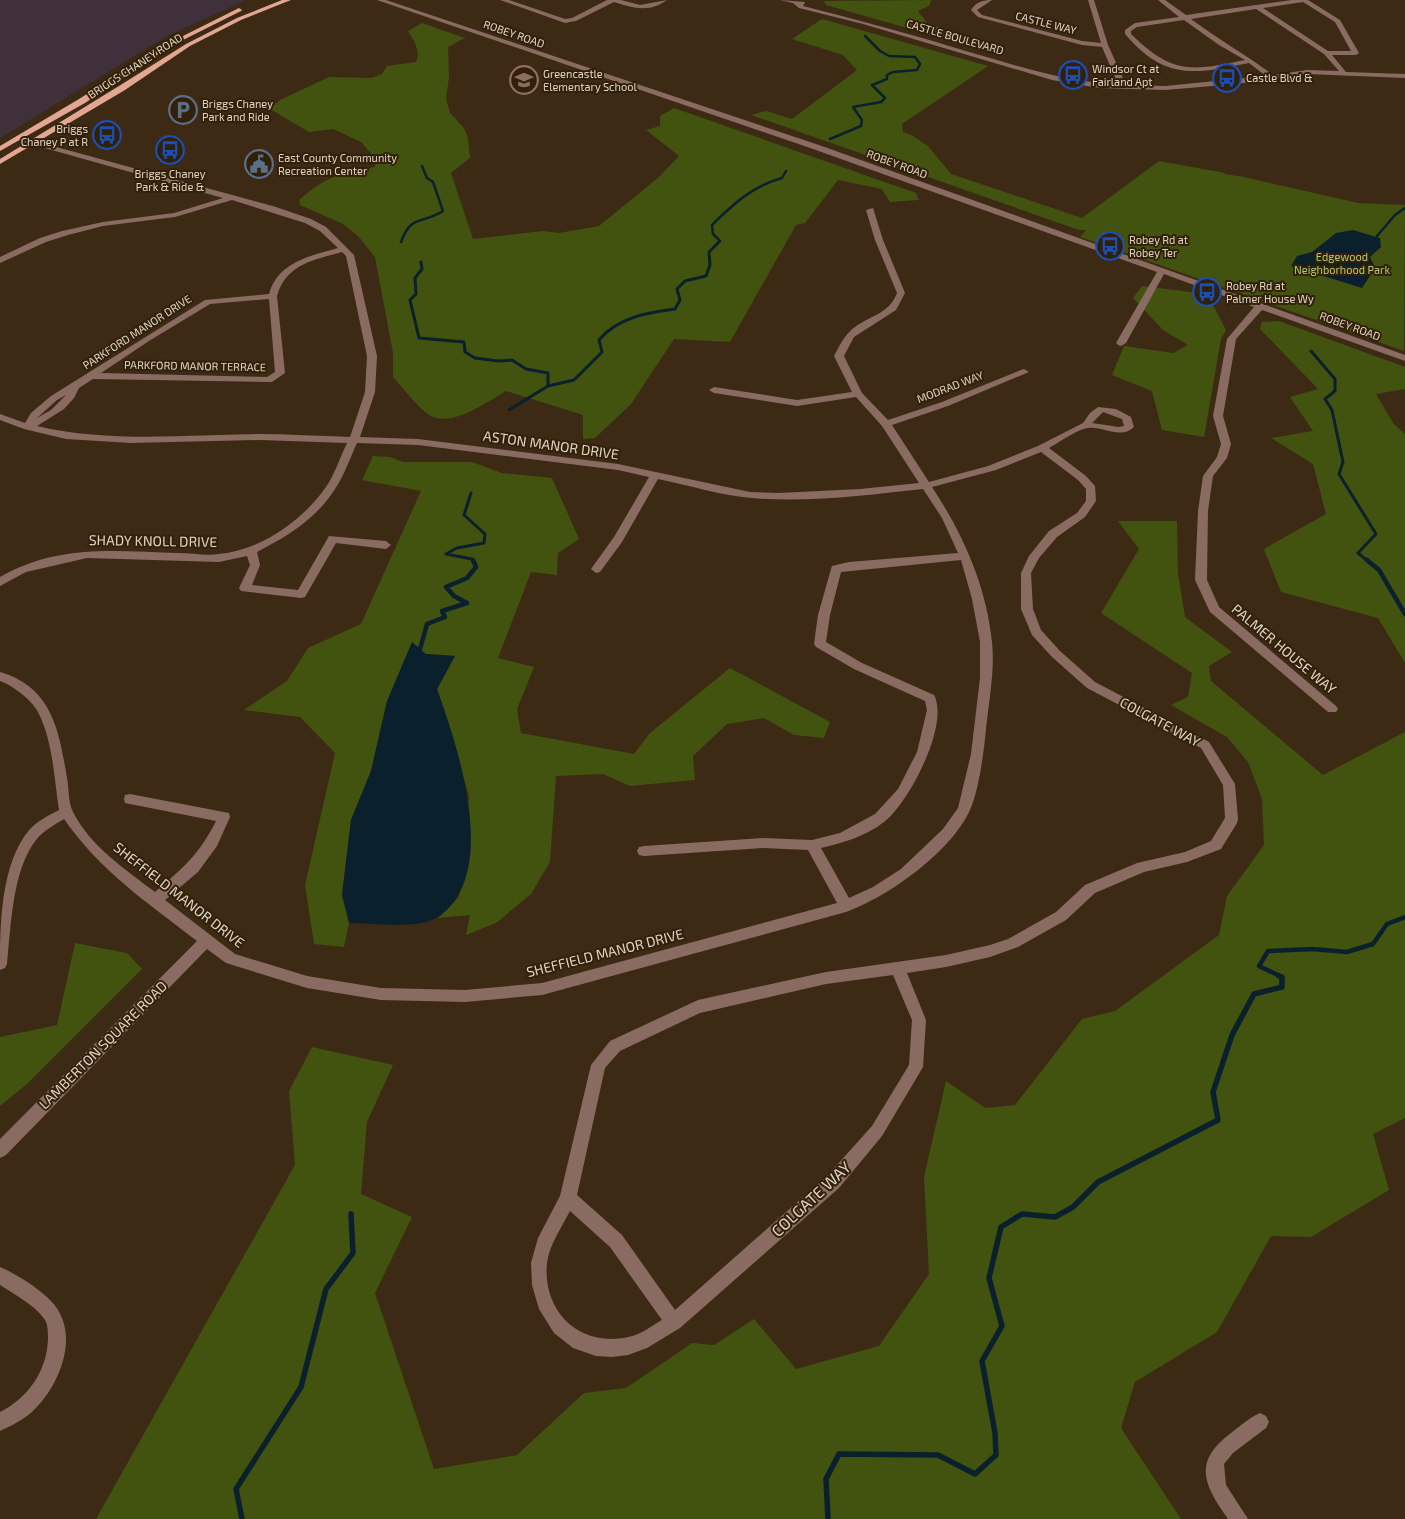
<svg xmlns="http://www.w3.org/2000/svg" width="1405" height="1519" viewBox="0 0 1405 1519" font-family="'Exo 2',sans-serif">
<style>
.commercial{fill:#40303c}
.green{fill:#42530f}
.water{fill:#0a212d}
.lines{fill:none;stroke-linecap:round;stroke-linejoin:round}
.stream-far3{stroke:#0a212d;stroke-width:2.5}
.stream-far2{stroke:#0a212d;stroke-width:3}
.stream-far1{stroke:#0a212d;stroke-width:4.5}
.stream{stroke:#0a212d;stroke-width:5.5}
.minor{fill:#896b61;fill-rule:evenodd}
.major{fill:#e3a692;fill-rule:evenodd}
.labels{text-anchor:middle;stroke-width:4;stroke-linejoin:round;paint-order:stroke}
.far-street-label{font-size:11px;fill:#e0d4c7;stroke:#322009}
.far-poi-label{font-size:11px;fill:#e0d4c7;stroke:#322009;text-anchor:start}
.far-park-label{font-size:11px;fill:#b0cd71;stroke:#322009}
.street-label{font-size:14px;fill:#e0d4c7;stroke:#322009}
.near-street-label{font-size:16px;fill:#e0d4c7;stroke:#322009}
</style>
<rect width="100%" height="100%" fill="#3d2a14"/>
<!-- commercial -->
<path class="commercial" d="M0 0H246L167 36 0 138Z"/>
<!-- green -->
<path class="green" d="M931 0 929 6 918 11 927 23 958 34 939 37 826 5 824 1Z
M822 19 988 66 902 124 903 132 913 136 928 146 951 174 1082 218 1159 161 1225 173 1224 174 1244 177 1358 203 1405 205 1404 351 1080 237 1086 230H1079L751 115 766 111 792 119 857 70 843 55 792 39Z
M422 23 465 38 448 47 449 77 446 99 450 113 464 128 468 138 470 158 451 173 473 239 543 231 559 233 599 226 659 177 679 156 646 130 660 126V116L674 108 916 193 919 200 890 202 882 189 838 180 805 223 796 225 730 342 674 339 631 404 595 438 583 439V415L506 391C487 402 453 427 431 416 422 412 401 386 393 377V353L375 257 359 237 343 224 300 205 299 200C329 175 337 174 375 167L376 159 361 142 348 136 333 129 309 132 270 109 280 100 329 77 371 78 382 74 387 66 416 62C421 52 414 40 408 31Z
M1142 286 1198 293 1214 307 1226 330 1221 339 1204 437 1162 430 1152 391 1112 375 1124 346 1173 353 1188 345 1163 330 1133 298Z
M1279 321 1405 367V389L1376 394 1393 423 1405 434V663L1378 618 1281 592 1264 549 1326 514 1313 464 1271 438 1313 431 1290 397 1318 389 1260 329 1262 322Z
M373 456 390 457 403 462H472L502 473 552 478 579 539 558 553 557 575 531 572 498 658 534 667 517 709 521 733 634 754 650 733 730 668 830 722 824 738 794 735 764 718 727 724 693 756 695 780 630 786 603 774 556 776 550 862 531 894 496 923 466 935 470 915 438 918 459 897 469 796 437 689 455 656 426 654 387 701 371 771 351 820 342 895 349 923 344 947 314 944 305 885 335 753 300 717 244 710 287 681 308 648 361 624 421 491 362 480Z
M1118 521H1177L1178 574 1185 617 1232 652 1209 666 1211 681 1323 775 1405 732V1118L1373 1134 1389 1190 1311 1237 1271 1236 1217 1332 1135 1382 1121 1428 1181 1519H96L295 1165 289 1091 312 1047 393 1065 367 1122 361 1194 412 1217 375 1293 434 1469 517 1455 584 1393 626 1388 692 1343 714 1345 754 1319 796 1369 879 1346 929 1274 924 1177 946 1081 985 1108 1015 1105 1082 1019 1115 1011 1219 935 1227 896 1264 845 1262 799 1248 762 1227 737 1171 705 1188 697 1192 673 1101 613 1139 549Z
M75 943 127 953 142 969 27 1084 0 1106V1037L57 1025Z"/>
<!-- water -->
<path class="water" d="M1353 230 1380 238 1381 247 1370 257 1375 268 1362 288 1291 266 1297 256 1312 252 1336 233Z
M412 642 426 654 455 656 437 689C458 747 501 875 438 917 419 930 372 923 349 923L342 895 351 820 371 771 387 701Z"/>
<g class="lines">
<!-- stream-far3 -->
<path class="stream-far3" d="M830 139 861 126 862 120 853 107 881 102 885 98 872 85 887 79V75L893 72 917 70 920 64 915 57 889 56 880 51 865 36
M1377 236 1395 215 1405 208
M401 242C412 213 422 225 443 211L433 182 427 178 422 166
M717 244 720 241 713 234 712 225C733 204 753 186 782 178L786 171"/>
<!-- stream-far2 -->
<path class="stream-far2" d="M421 262 422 269 415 278 416 294 410 300 419 338 464 342 465 352 475 358 498 361 512 360 526 369 548 373V386
M1311 351 1335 379V391L1325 399 1332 410 1343 462 1339 474 1376 534 1358 553 1369 562
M509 410 548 386 574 380 602 352 599 340C618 317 647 313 675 309L680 300 677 289 685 281 706 276 710 265 709 252 718 243
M471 493 464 515 485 534 484 543 457 548 446 554 472 559 473 562"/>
<!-- stream-far1 -->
<path class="stream-far1" d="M1367 560 1379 570 1405 614
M420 649 427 624 445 617 442 611 467 603 454 596 446 587 467 578 476 567 473 560
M1282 977 1259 966 1268 951 1312 949 1347 952 1373 944 1387 924 1405 917"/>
<!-- stream -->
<path class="stream" d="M242 1519 236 1489 301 1387 326 1289 353 1253 351 1214
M828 1519 826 1479 839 1454 938 1455 975 1474 996 1455 995 1433 982 1361 1002 1326 989 1278 1001 1227 1022 1214 1055 1217 1073 1207 1098 1182 1218 1120 1213 1092 1232 1035 1254 994 1282 987V977L1279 976"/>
<!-- minor -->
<path class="minor" d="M377 0H386L819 145 1405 355V361L1262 310 1236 339 1223 416 1231 444 1227 458 1213 476 1208 511 1207 580 1219 607 1336 706 1338 709 1336 712H1328L1210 612 1195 580 1198 511 1203 476 1217 457 1221 444 1213 416 1227 339 1254 307 1164 274 1126 343 1121 346 1118 345 1116 343 1157 272 813 149Z
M500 0H509L565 19 572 18 607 0H621L640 5 667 0C650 13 632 8 614 2L576 21 565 23Z
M780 0 805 2 803 6C859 20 914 35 969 52 1019 66 1067 83 1118 84L1102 47 1082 45 978 17 971 10C976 2 983 0 992 0L977 10 982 15 1082 41 1101 43 1088 0H1094L1108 45 1126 85 1165 86 1266 76 1249 63C1195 74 1165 81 1125 34V30L1135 23 1179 17 1158 0H1165L1186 15 1292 0H1308L1340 20 1359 53 1356 55H1332L1346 72 1405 74V78L1307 74 1236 84 1165 90 1099 88 1052 80 863 24 799 8 793 3ZM1303 2 1335 22 1351 51H1328L1263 8ZM1256 9 1324 54 1339 71 1307 70 1273 75C1246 55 1218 39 1191 19ZM1184 20 1219 45 1245 60C1191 71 1173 75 1131 34V31L1137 27Z
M16 136 276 207 311 219 326 227 354 255 377 356 375 392 360 437 418 439 618 464 750 492 779 493 860 489 919 483 882 426 856 397 797 406 714 393 709 390 714 387 797 400 852 392 834 356C840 345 845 334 855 327 871 315 889 314 897 293L875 240 866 210 873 208 883 240 905 293 896 310 854 337 844 356 862 393 888 420 942 402 1021 370 1024 369 1029 372 948 406 892 425 929 482 988 466 1038 446 1083 423 1090 413 1098 407 1116 409 1131 417 1134 427C1120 440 1104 426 1088 428 1078 429 1058 443 1049 448L1086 476 1095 486 1096 501 1085 517 1057 537 1039 558 1031 573 1033 609 1041 630 1060 651 1095 682 1209 742 1235 784 1238 819 1237 823 1221 849 1187 862 1144 872 1095 893 1066 920 1018 947 990 957 946 967 907 973 926 1020 923 1067 882 1136 839 1188 680 1328 647 1348 628 1355 612 1357 596 1356 573 1348 554 1333 539 1309 532 1285 531 1263 538 1238 560 1196 591 1065 610 1041 698 1000 826 972 946 955 990 945 1008 939 1056 912 1085 885 1137 863 1185 852 1211 841 1225 818 1223 785 1201 748 1087 688 1052 657 1032 635 1021 609V573L1029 556 1049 531 1077 513 1086 501V489L1078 480 1041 452 996 470 932 487C963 534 986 585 992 642 995 670 989 700 986 729 984 751 979 790 970 810 951 852 888 897 846 912L542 995 465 1002 381 1000 307 988 226 963 207 949 6 1155 0 1158V1139L197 941C148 903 100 871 64 819 54 825 43 831 36 840 12 871 11 927 7 964L5 968 0 970C0 926 0 864 30 829 38 821 49 815 59 810 54 778 53 741 38 712 32 700 12 685 0 681V672C52 687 59 730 67 778 69 788 68 802 73 812 90 846 126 870 155 892 183 868 199 855 216 821L130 804 125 803 124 799 125 795 130 794 229 813 230 817 217 846 198 872 165 900 235 954 307 976 381 988 465 990 542 983 837 903 808 850 763 848 644 856 639 855 637 851 639 847 644 846 763 838 812 840 840 833 875 814 898 789 917 752 927 710 925 701 854 669 816 647 814 644 818 615 831 569 832 566 849 562 958 553 942 518 923 489C867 495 808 503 752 498 722 496 688 485 658 479L622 542 600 572 596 573 591 569 614 537 649 477 618 470 418 445 357 443C350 458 344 476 335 489 316 519 288 536 257 552L260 565 252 585 298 590 329 536 386 541 391 545 386 549 336 543 305 597 301 598 241 591 239 588 250 565 247 556 219 562 87 558 26 572 0 586V577C57 544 115 551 178 553 191 553 206 556 219 554 261 550 302 521 326 487 335 474 340 457 347 443L260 440 131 443 66 439 24 429 0 420V414L25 423 31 413 51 396 205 300 269 294C278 262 310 256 338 248L320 231 305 223 232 200 175 217 103 226 68 235 46 242 0 263V257L40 238 62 231 103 222 174 213 223 198 16 140ZM342 252 346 256 367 356 365 392 350 437C319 436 288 434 258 434 184 435 109 443 37 426L64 409 74 398 79 388 93 379 272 382 285 373 277 296C286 264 314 260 342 252ZM269 299 275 372 267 377 101 373 149 341 210 304ZM66 395 51 410 37 418 57 400ZM1103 412 1122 419 1124 426 1119 427 1092 423ZM961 560 972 599 980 642V678L971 754 958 808 943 829 901 869 873 887 849 898 821 848C843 843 866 836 884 822 909 803 950 724 934 695L862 663 826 642 830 615 841 572ZM893 975 912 1020 909 1065 872 1126 827 1176 675 1310 622 1235 577 1195 605 1068 620 1051 700 1013 826 984ZM570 1211 610 1247 662 1320C651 1326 641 1335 628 1337 580 1348 542 1312 547 1263 549 1245 562 1227 570 1211Z
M0 1267C17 1274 49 1294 58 1310 79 1344 55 1394 27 1416 19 1422 9 1427 0 1431V1412C28 1398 47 1371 48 1339 48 1333 48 1325 45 1320 35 1305 15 1295 0 1285Z
M1260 1413 1266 1416 1269 1422 1266 1428 1233 1453 1224 1464 1226 1485 1248 1519H1228C1204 1485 1192 1462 1231 1433 1240 1426 1249 1418 1260 1413Z"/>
<!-- major -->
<path class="major" d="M282 0H291L241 20 190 46 125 90 0 164V159L119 86 186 44 237 18Z
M239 8 242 10 241 11 169 47 85 103 0 151V146L79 99 165 45Z"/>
</g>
<!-- icons -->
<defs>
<symbol id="bus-ring" viewBox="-11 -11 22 22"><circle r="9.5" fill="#322009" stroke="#1a4fb4" stroke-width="1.5"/><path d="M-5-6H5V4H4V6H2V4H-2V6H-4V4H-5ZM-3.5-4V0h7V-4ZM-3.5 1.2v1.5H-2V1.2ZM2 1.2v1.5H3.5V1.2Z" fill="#1a4fb4"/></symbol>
<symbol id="school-ring" viewBox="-11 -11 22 22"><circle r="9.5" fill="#322009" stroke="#8d6e63" stroke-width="1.5"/><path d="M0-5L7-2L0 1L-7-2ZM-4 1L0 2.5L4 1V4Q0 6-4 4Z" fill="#8d6e63"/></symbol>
<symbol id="parking-ring" viewBox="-11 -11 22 22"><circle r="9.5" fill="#322009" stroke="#5c6f8a" stroke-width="1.5"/><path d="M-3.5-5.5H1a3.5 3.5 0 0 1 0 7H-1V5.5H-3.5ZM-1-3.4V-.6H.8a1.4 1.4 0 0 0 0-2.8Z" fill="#5c6f8a"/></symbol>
<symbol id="civic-ring" viewBox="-11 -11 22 22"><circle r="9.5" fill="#322009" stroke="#5c6f8a" stroke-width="1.5"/><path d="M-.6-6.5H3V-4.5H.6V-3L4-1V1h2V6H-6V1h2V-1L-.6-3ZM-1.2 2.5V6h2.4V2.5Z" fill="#5c6f8a"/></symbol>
</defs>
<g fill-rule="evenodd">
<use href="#bus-ring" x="1057" y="59" width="32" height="32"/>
<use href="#bus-ring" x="1211" y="62" width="32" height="32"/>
<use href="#school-ring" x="508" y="64" width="32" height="32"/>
<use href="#parking-ring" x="167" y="94" width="32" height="32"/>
<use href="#bus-ring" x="91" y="119" width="32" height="32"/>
<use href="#bus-ring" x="154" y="134" width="32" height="32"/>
<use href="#civic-ring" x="243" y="148" width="32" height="32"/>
<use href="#bus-ring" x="1094" y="230" width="32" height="32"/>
<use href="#bus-ring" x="1191" y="276" width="32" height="32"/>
</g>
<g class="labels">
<!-- far-street labels -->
<g class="far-street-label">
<text transform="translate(1046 23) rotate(14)" y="4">CASTLE WAY</text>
<text transform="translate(514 34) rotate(19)" y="4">ROBEY ROAD</text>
<text transform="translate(955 37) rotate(16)" y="4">CASTLE BOULEVARD</text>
<text transform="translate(135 66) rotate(-33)" y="4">BRIGGS CHANEY ROAD</text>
<text transform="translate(897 164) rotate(20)" y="4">ROBEY ROAD</text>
<text transform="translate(1350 326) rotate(20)" y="4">ROBEY ROAD</text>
<text transform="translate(137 332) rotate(-33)" y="4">PARKFORD MANOR DRIVE</text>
<text transform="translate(195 366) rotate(1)" y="4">PARKFORD MANOR TERRACE</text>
<text transform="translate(950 387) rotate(-21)" y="4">MODRAD WAY</text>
</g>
<!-- far-poi labels -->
<g class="far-poi-label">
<text x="1092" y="73">Windsor Ct at<tspan x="1092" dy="13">Fairland Apt</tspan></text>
<text x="543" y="78">Greencastle<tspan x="543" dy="13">Elementary School</tspan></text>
<text x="1246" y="82">Castle Blvd &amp;</text>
<text x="202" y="108">Briggs Chaney<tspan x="202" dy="13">Park and Ride</tspan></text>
<text x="88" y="133" text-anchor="end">Briggs<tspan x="88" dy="13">Chaney P at R</tspan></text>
<text x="278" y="162">East County Community<tspan x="278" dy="13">Recreation Center</tspan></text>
<text x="170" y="178" text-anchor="middle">Briggs Chaney<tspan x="170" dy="13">Park &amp; Ride &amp;</tspan></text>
<text x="1129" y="244">Robey Rd at<tspan x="1129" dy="13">Robey Ter</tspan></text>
<text x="1226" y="290">Robey Rd at<tspan x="1226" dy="13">Palmer House Wy</tspan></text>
</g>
<!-- far-park labels -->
<g class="far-park-label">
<text x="1342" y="261">Edgewood<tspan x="1342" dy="13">Neighborhood Park</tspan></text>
</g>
<!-- street labels -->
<g class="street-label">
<text transform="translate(551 445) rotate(8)" y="5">ASTON MANOR DRIVE</text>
<text transform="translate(153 541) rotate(1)" y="5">SHADY KNOLL DRIVE</text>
<text transform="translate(1284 649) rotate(40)" y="5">PALMER HOUSE WAY</text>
<text transform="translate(1160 722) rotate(28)" y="5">COLGATE WAY</text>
<text transform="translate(179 895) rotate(38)" y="5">SHEFFIELD MANOR DRIVE</text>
<text transform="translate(605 953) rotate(-14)" y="5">SHEFFIELD MANOR DRIVE</text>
<text transform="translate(103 1045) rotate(-45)" y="5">LAMBERTON SQUARE ROAD</text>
</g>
<!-- near-street labels -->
<g class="near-street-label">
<text transform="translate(811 1199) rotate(-43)" y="6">COLGATE WAY</text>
</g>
</g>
</svg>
